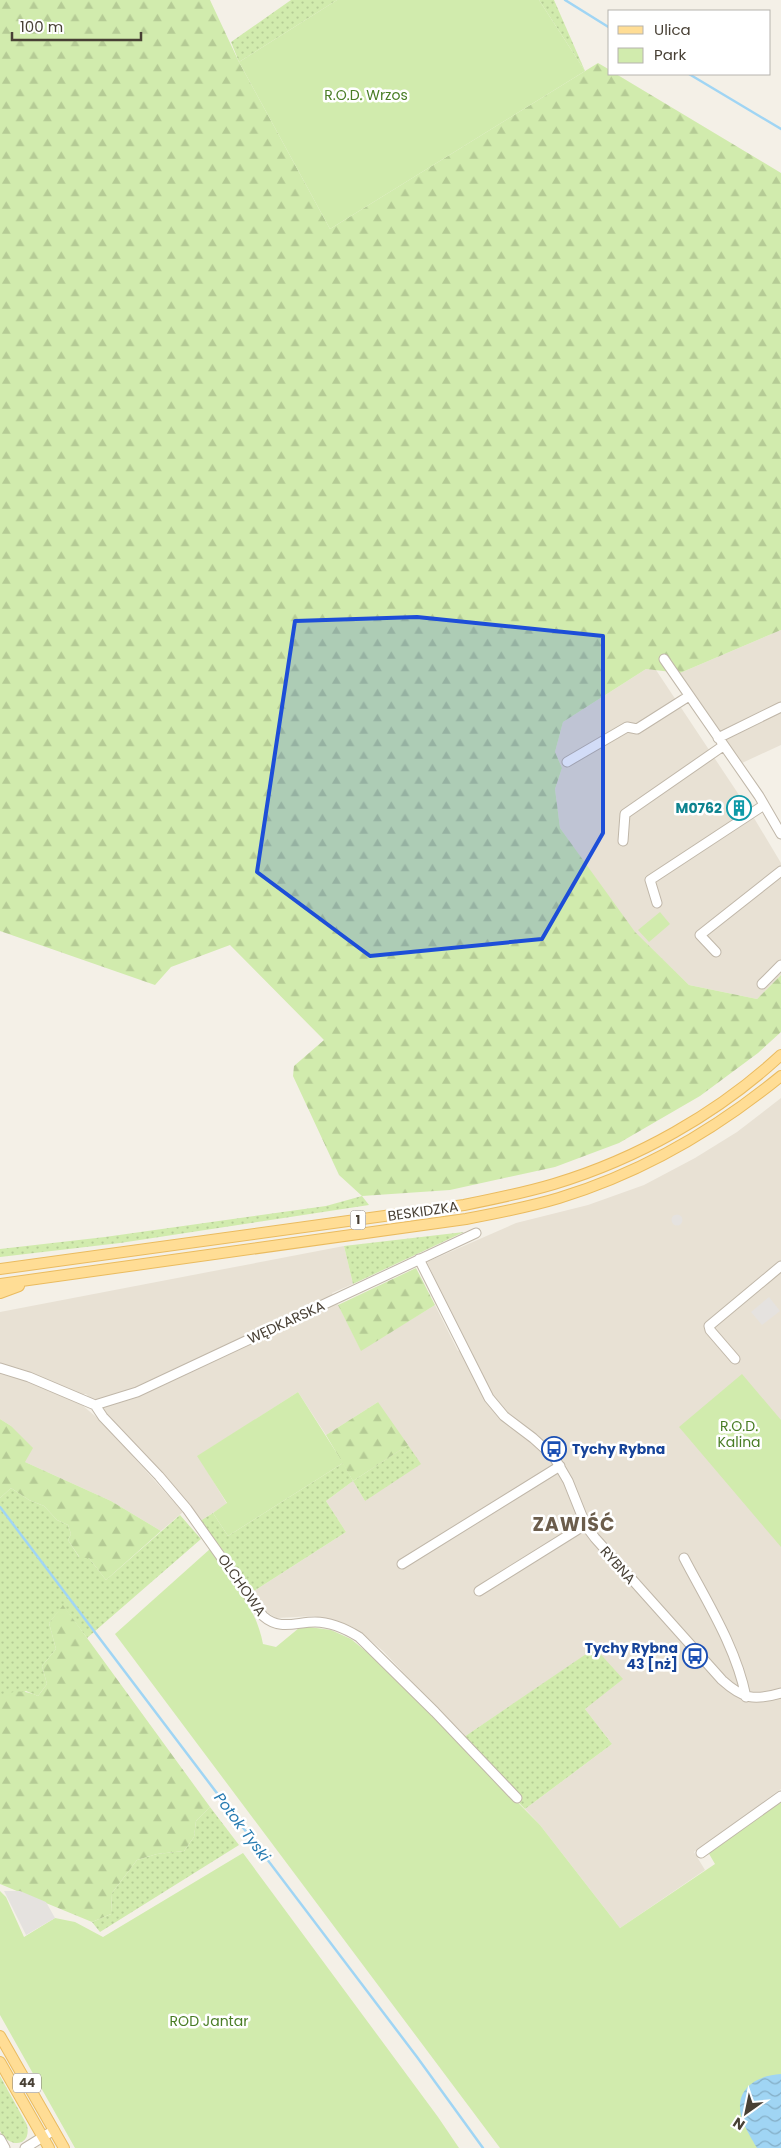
<svg xmlns="http://www.w3.org/2000/svg" width="781" height="2148" viewBox="0 0 781 2148" font-family="Poppins,sans-serif">
<style>
.residential{fill:#e8e1d4}
.grass{fill:url(#grass-dots)}
.forest{fill:url(#forest-firs)}
.green{fill:#d1ebad}
.parking{fill:#e5e2df}
.water{fill:url(#water-waves)}
.lines{fill:none;stroke-linecap:round;stroke-linejoin:round}
.stream{stroke:#a0d5f4;stroke-width:2.5}
.minor-casing{stroke:#c0b7a9;stroke-width:11}
.major-casing{stroke:#eabb5f;stroke-width:12}
.minor{stroke:#fff;stroke-width:9}
.major{stroke:#ffdd95;stroke-width:10}
.marked{fill:#1d4ed8;fill-opacity:0.2;stroke:#1d4ed8;stroke-width:4;stroke-linejoin:round}
.labels{text-anchor:middle;stroke-width:5;stroke-linejoin:round;paint-order:stroke}
.shield{fill:#fff;stroke:#7f7972;stroke-width:1}
.shield-label{font-size:12px;font-weight:bold;fill:#484035}
.park-label{font-size:14px;fill:#497d25;stroke:#fff}
.culture-label{font-size:14px;font-weight:bold;fill:#0d838f;stroke:#fff;text-anchor:end}
.street-label{font-size:14px;fill:#484035;stroke:#fff}
.transit-label{font-size:14px;font-weight:bold;fill:#164399;stroke:#fff;text-anchor:start}
.water-label{font-size:15px;font-style:italic;fill:#277bb1;stroke:#fff}
.district-label{font-size:19px;font-weight:bold;letter-spacing:1px;fill:#6b5d4c;stroke:#fff}
</style>
<defs>
<pattern id="grass-dots" width="8" height="8" patternUnits="userSpaceOnUse" patternTransform="scale(1.25)"><rect width="8" height="8" fill="#d1ebad"/><path d="M2 2h.1M6 6h.1" fill="none" stroke="#b5cb95" stroke-width="1.8" stroke-linecap="round"/></pattern>
<pattern id="forest-firs" width="22" height="20" patternUnits="userSpaceOnUse" patternTransform="scale(1.25)"><rect width="22" height="20" fill="#d1ebad"/><path d="M5 1l3.5 6h-7zM16 11l3.5 6h-7z" fill="#b5cb95"/></pattern>
<pattern id="water-waves" width="16" height="10" patternUnits="userSpaceOnUse" patternTransform="scale(1.25)"><rect width="16" height="10" fill="#a0d5f4"/><path d="M0 5q4-4 8 0t8 0" fill="none" stroke="#84aec6"/></pattern>
</defs>
<rect width="100%" height="100%" fill="#f4f0e7"/>
<!-- residential -->
<path class="residential" d="M781 630V745L742 763 680 673Z
M646 669 656 670 751 813 781 863V975L757 999 689 985 634 932 560 828 555 789 562 768 555 752 563 722Z
M781 1098V1789L694 1852 705 1870 620 1928 540 1825 525 1809 612 1744 585 1709 596 1648 464 1737 383 1651 358 1630 348 1625 314 1616 276 1618 268 1613 254 1591 346 1532 326 1501 353 1481 365 1501 378 1402 326 1435 298 1392 198 1456 227 1504 200 1521 183 1497 86 1394H78L18 1368 0 1365V1312L344 1246 353 1284 332 1293 361 1350 435 1305 458 1351 466 1345 427 1262 516 1223 588 1205 644 1185 695 1158 737 1132Z
M0 1371 21 1377 82 1405 101 1421 183 1512 161 1531 111 1501 25 1462 11 1426 0 1419Z"/>
<!-- grass -->
<path class="grass" d="M291 0H337L239 62 231 42Z
M539 0H554L585 71Z
M362 1196 369 1205 120 1243 0 1257V1249L105 1237 326 1206Z
M464 1232 353 1284 344 1246Z
M408 1445 421 1464 365 1501 353 1481 326 1501 346 1532 254 1591 200 1521 213 1513 228 1536 343 1463 353 1481Z
M11 1488 29 1500 44 1506 57 1520 68 1525 71 1534 68 1540 79 1557 89 1558 106 1580 180 1515 201 1539 87 1638 63 1606 49 1623 56 1649 42 1666 47 1684 38 1696 26 1691 0 1707V1498Z
M595 1648 623 1679 585 1709 612 1744 525 1809 456 1739 464 1737Z
M210 1807 239 1845 100 1932 92 1922 111 1914 112 1893 137 1860 157 1854 184 1851 194 1837 196 1821Z
M0 2076 27 2125C32 2148 8 2148 0 2131 0 2120 0 2089 0 2076Z"/>
<!-- forest -->
<path class="forest" d="M0 0H210L239 62 330 229 598 63 610 70V74H616L781 173V630L680 673 646 669 563 722 555 752 562 768 555 789 560 828 635 932 689 985 757 999 781 975V1032L758 1053 700 1096 619 1143 555 1167 450 1190 362 1196 339 1175 293 1076 294 1066 324 1040 230 945 171 967 155 985 0 931Z
M416 1268 435 1305 361 1351 338 1305Z
M378 1402 408 1445 353 1481 326 1435Z
M0 1419 11 1426 33 1448 25 1462 111 1501 161 1531 106 1580 89 1558H80L68 1540 71 1534 68 1525 57 1520 44 1506 29 1500 11 1488 0 1498Z
M63 1605 210 1807 196 1821 194 1837 184 1851 157 1854 137 1860 112 1893 111 1914 92 1922 0 1884V1707L2 1697C14 1689 26 1691 38 1696L47 1684 42 1666 56 1649 49 1623Z"/>
<!-- green -->
<path class="green" d="M337 0H539L585 71 330 229 239 62Z
M660 912 670 924 649 942 638 930Z
M742 1374 781 1420V1547L679 1427Z
M298 1392 343 1463 228 1536 213 1513 227 1503 197 1456Z
M210 1549C232 1579 256 1607 263 1644L276 1647 299 1628 309 1627 331 1630 351 1639 380 1663 540 1825 620 1928 715 1864 708 1852 781 1799V2148H500L115 1634Z
M243 1853 438 2117 459 2148H75L0 2015V1891L6 1897 24 1937 55 1918 75 1922 103 1937Z"/>
<!-- parking -->
<path class="parking" d="M671.5 1220a5.5 5.5 0 1 1 11 0a5.5 5.5 0 1 1-11 0Z
M769 1297 780 1311 762 1325 751 1312Z
M4 1891H20L46 1902 55 1918 26 1935Z"/>
<!-- water -->
<path class="water" d="M781 2074V2148H757C751 2138 740 2120 740 2108 739 2085 761 2075 781 2074Z"/>
<g class="lines">
<!-- stream -->
<path class="stream" d="M565 0 610 28
M689 74 781 129
M0 1507 417 2057 483 2148"/>
<defs>
<path id="minor" d="M664 659 759 796 781 834
M718 738 781 707
M567 762 627 727 637 729 689 696
M623 841 625 814 723 746
M657 903 650 880 764 805
M716 952 700 935 781 871
M762 984 781 965
M419 1259 489 1398 504 1416 533 1438 554 1457 568 1481 586 1526 595 1538 722 1680C743 1699 754 1701 781 1693
M735 1359 710 1330 709 1326 781 1266
M0 1368 29 1377 95 1405 103 1417 159 1476 187 1509 263 1616C280 1631 296 1622 315 1622 330 1622 346 1629 359 1637L435 1712 517 1798
M95 1405 137 1392 476 1233
M684 1558C707 1602 736 1647 746 1697
M402 1564 560 1466
M479 1591 580 1528 586 1526
M701 1853 781 1796
M0 2139 5 2148
M25 2148 54 2130"/>
<path id="major" d="M0 1269 464 1205C494 1199 524 1193 554 1184 637 1159 717 1114 781 1055
M0 1284 466 1219C498 1213 529 1207 559 1198 641 1173 715 1130 781 1076
M0 1293 19 1286
M0 2036 64 2148
M0 2062 49 2148"/>
</defs>
<!-- minor casing -->
<use href="#minor" class="minor-casing"/>
<!-- major casing -->
<use href="#major" class="major-casing"/>
<!-- minor -->
<use href="#minor" class="minor"/>
<!-- major -->
<use href="#major" class="major"/>
</g>
<!-- marked area -->
<path class="marked" d="M417 617 603 636V833L542 939 370 956 257 872 295 621Z"/>
<!-- icons -->
<defs>
<symbol id="building-ring" viewBox="-11 -11 22 22"><circle r="9.5" fill="#fff" stroke="#0f9aa8" stroke-width="1.5"/><path d="M-4-6H4V6H1V3H-1V6H-4ZM-2.5-4.3h1.7v1.8h-1.7ZM.8-4.3h1.7v1.8H.8ZM-2.5-1h1.7V.8h-1.7ZM.8-1h1.7V.8H.8Z" fill="#0f9aa8"/></symbol>
<symbol id="bus-ring" viewBox="-11 -11 22 22"><circle r="9.5" fill="#fff" stroke="#1a4fb4" stroke-width="1.5"/><path d="M-5-6H5V4H4V6H2V4H-2V6H-4V4H-5ZM-3.5-4V0h7V-4ZM-3.5 1.2v1.5H-2V1.2ZM2 1.2v1.5H3.5V1.2Z" fill="#1a4fb4"/></symbol>
</defs>
<g fill-rule="evenodd">
<use href="#building-ring" x="725" y="794" width="28" height="28"/>
<use href="#bus-ring" x="540" y="1435" width="28" height="28"/>
<use href="#bus-ring" x="681" y="1642" width="28" height="28"/>
</g>
<g class="labels">
<!-- shield labels -->
<g class="shield">
<rect x="350.5" y="1210.5" width="15" height="19" rx="4"/>
<rect x="13" y="2073.5" width="28" height="19" rx="4"/>
</g>
<g class="shield-label">
<text x="358" y="1224">1</text>
<text x="27" y="2087">44</text>
</g>
<!-- park labels -->
<g class="park-label">
<text x="366" y="100">R.O.D. Wrzos</text>
<text x="739" y="1431">R.O.D.<tspan x="739" dy="16">Kalina</tspan></text>
<text x="209" y="2026">ROD Jantar</text>
</g>
<!-- culture labels -->
<g class="culture-label">
<text x="722" y="813">M0762</text>
</g>
<!-- street labels -->
<g class="street-label">
<text transform="translate(423 1211) rotate(-8)" y="5">BESKIDZKA</text>
<text transform="translate(286 1322) rotate(-25)" y="5">WĘDKARSKA</text>
<text transform="translate(618 1565) rotate(48)" y="5">RYBNA</text>
<text transform="translate(242 1585) rotate(55)" y="5">OLCHOWA</text>
</g>
<!-- transit labels -->
<g class="transit-label">
<text x="572" y="1454">Tychy Rybna</text>
<text x="678" y="1653" text-anchor="end">Tychy Rybna<tspan x="678" dy="16">43 [nż]</tspan></text>
</g>
<!-- water labels -->
<g class="water-label">
<text transform="translate(242 1827) rotate(53)" y="5">Potok Tyski</text>
</g>
<!-- district labels -->
<g class="district-label">
<text x="574" y="1531">ZAWIŚĆ</text>
</g>
</g>
<!-- legend -->
<rect x="608" y="10" width="162" height="65" fill="#ffffff" stroke="#b6b3ae"/>
<rect x="618" y="26" width="25" height="8" fill="#ffdd95" stroke="#b6b3ae"/>
<text x="654" y="35" font-size="15" fill="#484035">Ulica</text>
<rect x="618" y="48" width="25" height="15" fill="#d1ebad" stroke="#b6b3ae"/>
<text x="654" y="60" font-size="15" fill="#484035">Park</text>
<!-- north arrow -->
<g transform="translate(746 2113) rotate(213)" stroke="#ffffff" stroke-width="4" paint-order="stroke">
<path d="M0-4L9 19L0 12L-9 19Z" fill="#484035"/>
<text y="-8" font-size="14" font-weight="bold" text-anchor="middle" fill="#484035">N</text>
</g>
<!-- scale -->
<path d="M12 32v8h129v-8" fill="none" stroke="#484035" stroke-width="2.5"/>
<text x="20" y="32" font-size="15" fill="#484035" stroke="#ffffff" stroke-width="4" paint-order="stroke">100 m</text>
</svg>
